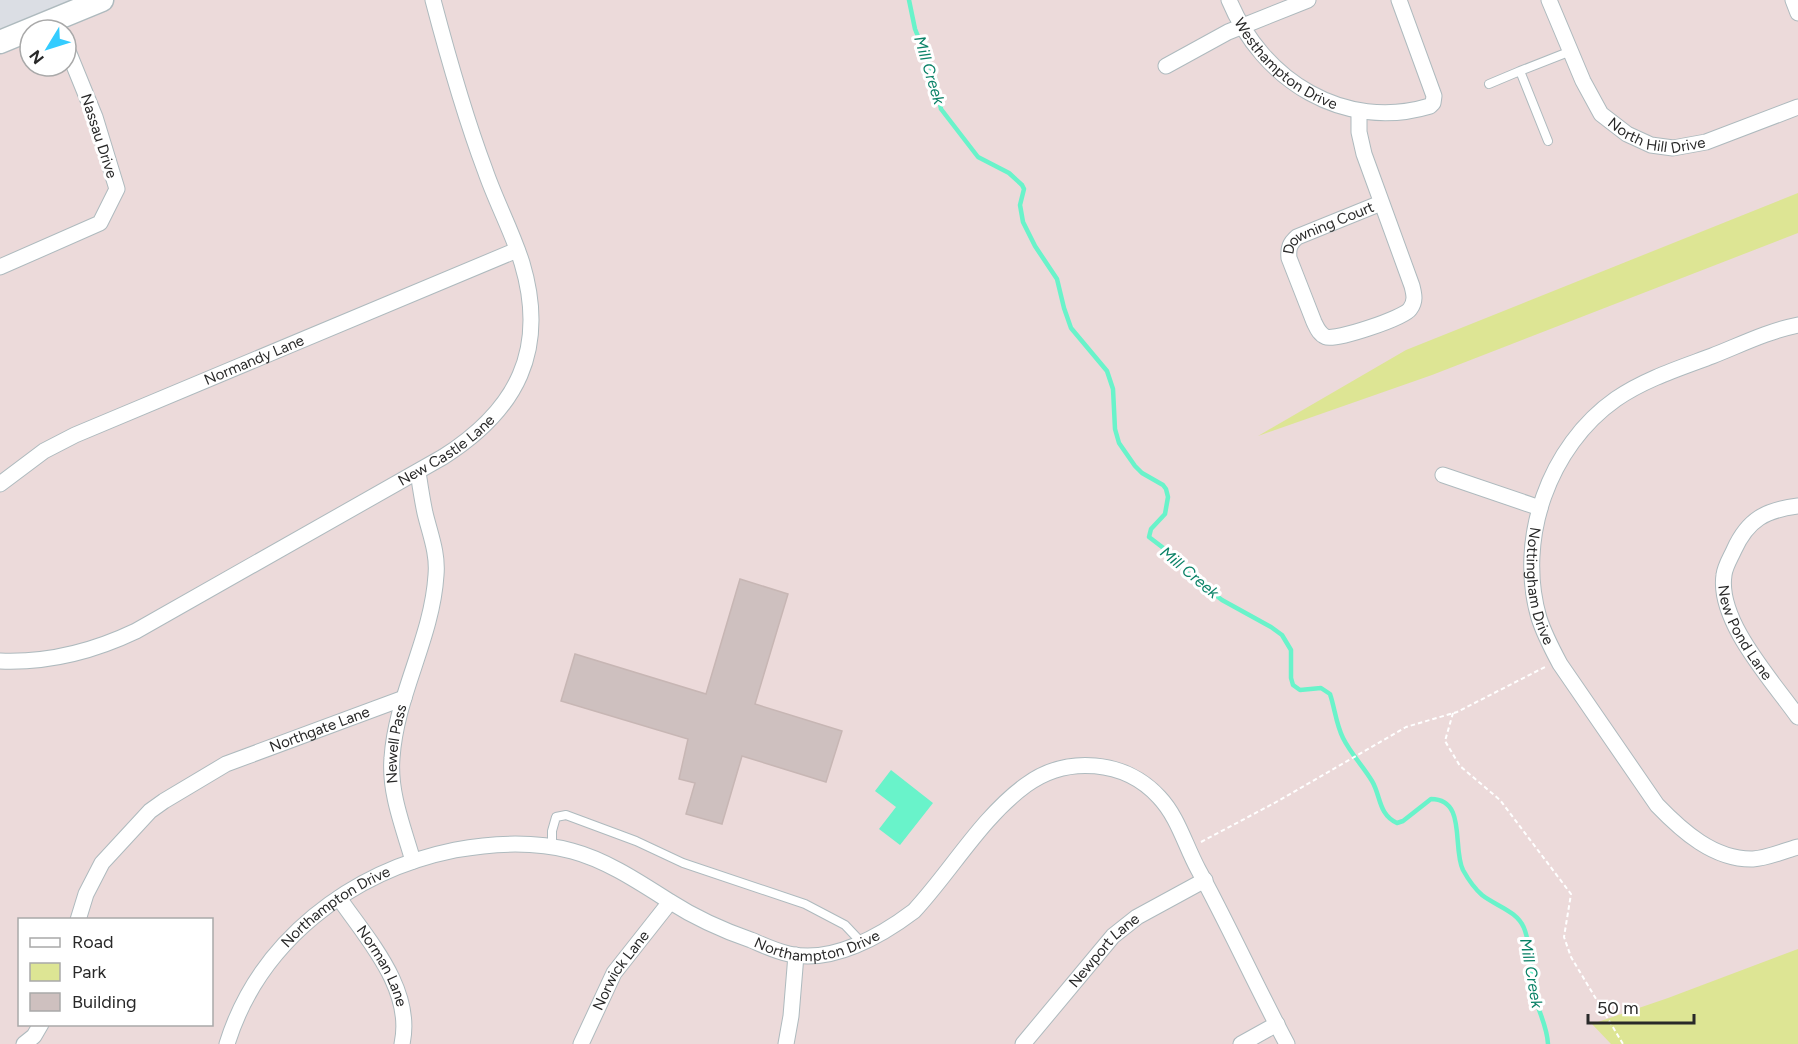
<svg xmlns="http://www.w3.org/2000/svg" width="1798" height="1044" viewBox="0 0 1798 1044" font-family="Figtree,sans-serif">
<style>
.industrial{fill:#dbdee4}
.green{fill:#dde594}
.water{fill:#69f3ca}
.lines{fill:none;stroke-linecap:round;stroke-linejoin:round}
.stream{stroke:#69f3ca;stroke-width:4.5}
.building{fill:#cec0bf;stroke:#c7b6b4;stroke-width:1.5}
.service-casing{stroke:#aebabe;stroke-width:10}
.minor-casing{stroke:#aebabe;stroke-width:17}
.secondary-casing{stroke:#aebabe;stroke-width:25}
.path{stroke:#fff;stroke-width:2;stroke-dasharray:4.5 3;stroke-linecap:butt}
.service{stroke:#fff;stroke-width:8}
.minor{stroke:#fff;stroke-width:15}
.secondary{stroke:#fff;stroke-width:22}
.labels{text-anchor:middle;stroke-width:6;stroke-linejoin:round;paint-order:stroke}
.street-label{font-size:15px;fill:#292929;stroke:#fff}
.water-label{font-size:16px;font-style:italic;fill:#0a8267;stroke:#fff}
</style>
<rect width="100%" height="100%" fill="#ecdada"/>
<!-- industrial -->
<path class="industrial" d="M0 0H102L0 42Z"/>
<!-- green -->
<path class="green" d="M1798 193V233L1432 375 1258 436 1406 350Z
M1798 949V1044H1611L1592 1024 1668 998Z"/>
<!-- water -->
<path class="water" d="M891 770 933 803 900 845 879 829 896 807 875 791Z"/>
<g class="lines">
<!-- stream -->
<path class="stream" d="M909 0 915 29 935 78 941 109 978 157 1009 173 1022 185 1024 189 1020 205 1023 222 1035 246 1057 279 1064 308 1071 328 1107 371 1113 389 1115 429 1119 443 1135 466 1142 473 1163 485 1166 489 1168 497 1165 514 1151 529 1149 537 1166 550 1187 573 1222 600 1271 627 1282 635 1291 650V678L1293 685 1300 690 1321 688 1330 694C1335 709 1336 724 1343 738 1351 754 1363 766 1372 781 1381 796 1378 814 1397 823L1403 821 1431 799C1467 799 1452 848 1463 870 1468 879 1474 888 1482 895 1496 906 1517 911 1524 928 1532 948 1530 971 1534 992 1537 1010 1547 1024 1548 1044"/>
</g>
<!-- building -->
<path class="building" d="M740 579 788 594 755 704 842 731 826 782 742 756 722 824 686 814 695 783 679 779 688 739 561 701 575 654 706 694Z"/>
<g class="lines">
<defs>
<path id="service" d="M1489 84 1520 71
M1548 141 1520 71 1571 51
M552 847V831L556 817 566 815 636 841 683 863 805 904 845 925 862 943"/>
<g id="minor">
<path id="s1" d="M1229 0C1262 80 1344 132 1430 106L1433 103 1434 96 1399 0"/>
<path id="s2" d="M1549 0 1583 81 1601 114 1627 134 1651 145 1673 148 1706 142 1798 107"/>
<path d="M1793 0 1798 13"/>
<path d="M1166 66 1228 32 1308 0"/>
<path id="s3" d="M1359 111V132L1364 154 1412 286C1414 294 1416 301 1410 309 1404 318 1335 341 1326 337 1319 334 1317 328 1314 322L1289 258C1288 248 1290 243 1297 237L1381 203"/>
<path d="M0 267 100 223 117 189 95 117 66 46"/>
<path id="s4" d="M1798 325C1768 331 1740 345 1712 356 1680 368 1645 379 1616 399 1549 446 1516 539 1539 618 1544 634 1552 649 1560 664L1657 805C1682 831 1714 860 1753 859 1768 858 1783 851 1798 847"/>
<path d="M1443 475 1540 508"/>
<path id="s5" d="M0 484 44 451 75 435 517 250"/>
<path id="s6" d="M1798 506C1766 510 1748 519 1734 550 1731 557 1725 566 1724 575 1717 621 1772 680 1798 717"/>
<path id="s7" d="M0 661C48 663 92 652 136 631L443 457C517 410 548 350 522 263 512 231 496 202 485 170 464 114 448 57 433 0"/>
<path id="s8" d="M413 861C404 829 389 793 392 758 396 695 432 639 436 575 438 553 430 534 425 513 422 499 420 485 418 472"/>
<path id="s9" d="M339 898C367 939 414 989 402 1044"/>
<path id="s10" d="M78 920 86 894 102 863 150 811 164 801 226 764 404 698"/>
<path d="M24 1044 34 1036 41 1024"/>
<path id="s11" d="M227 1044C259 941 351 871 455 850 493 843 534 841 572 851 606 860 639 882 669 901 694 917 722 930 751 940 763 945 775 951 789 954 832 964 881 936 914 911 952 870 981 818 1026 785 1067 755 1125 760 1159 797 1178 817 1185 845 1198 869 1229 926 1256 986 1287 1044"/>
<path id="s12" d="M581 1044 614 973 670 902"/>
<path d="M786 1044 791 1016 796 955"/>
<path id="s13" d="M1023 1044 1113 936 1137 917 1205 880"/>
<path d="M1241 1044 1277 1024"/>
</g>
<path id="secondary" d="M0 42 102 0"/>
</defs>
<!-- service casing -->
<use href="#service" class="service-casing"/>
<!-- minor casing -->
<use href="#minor" class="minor-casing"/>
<!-- secondary casing -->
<use href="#secondary" class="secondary-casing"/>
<!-- path -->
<path class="path" d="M1453 713 1445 741 1460 766 1500 800 1571 894 1564 937 1571 957 1623 1044
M1201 842 1280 800 1406 727 1457 712 1545 667"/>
<!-- service -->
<use href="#service" class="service"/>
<!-- minor -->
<use href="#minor" class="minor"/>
<!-- secondary -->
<use href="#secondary" class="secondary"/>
</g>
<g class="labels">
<!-- street labels -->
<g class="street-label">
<text dy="5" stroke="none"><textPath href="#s1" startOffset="88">Westhampton Drive</textPath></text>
<text dy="5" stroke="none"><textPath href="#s2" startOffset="188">North Hill Drive</textPath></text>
<text transform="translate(99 136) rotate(72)" y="5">Nassau Drive</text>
<text dy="5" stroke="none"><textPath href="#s3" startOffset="441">Downing Court</textPath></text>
<text dy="5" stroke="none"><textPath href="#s5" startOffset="284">Normandy Lane</textPath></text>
<text dy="5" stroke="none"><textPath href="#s7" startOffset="500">New Castle Lane</textPath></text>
<text dy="5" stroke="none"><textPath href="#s4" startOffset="412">Nottingham Drive</textPath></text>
<text dy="5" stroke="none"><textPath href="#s6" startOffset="172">New Pond Lane</textPath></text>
<text dy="5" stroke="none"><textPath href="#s10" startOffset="322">Northgate Lane</textPath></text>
<text dy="5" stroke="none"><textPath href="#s8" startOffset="120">Newell Pass</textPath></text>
<text dy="5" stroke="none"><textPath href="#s11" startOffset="180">Northampton Drive</textPath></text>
<text dy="5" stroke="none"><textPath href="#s11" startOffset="702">Northampton Drive</textPath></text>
<text dy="5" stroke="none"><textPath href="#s13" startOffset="124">Newport Lane</textPath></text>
<text dy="5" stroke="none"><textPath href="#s9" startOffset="81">Norman Lane</textPath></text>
<text dy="5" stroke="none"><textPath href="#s12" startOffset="84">Norwick Lane</textPath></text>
</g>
<!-- water labels -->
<g class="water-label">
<text transform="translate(930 70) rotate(73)" y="6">Mill Creek</text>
<text transform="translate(1190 572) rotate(40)" y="6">Mill Creek</text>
<text transform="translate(1532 973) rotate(80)" y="6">Mill Creek</text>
</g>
</g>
<!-- legend -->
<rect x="18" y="918" width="195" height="108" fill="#ffffff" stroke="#a9a9a9" stroke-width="1.5"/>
<rect x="30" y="938" width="30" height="9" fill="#ffffff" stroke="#a9a9a9" stroke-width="1.5"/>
<text x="72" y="948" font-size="18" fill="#292929">Road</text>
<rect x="30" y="963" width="30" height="18" fill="#dde594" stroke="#a9a9a9" stroke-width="1.5"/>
<text x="72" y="978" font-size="18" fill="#292929">Park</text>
<rect x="30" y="993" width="30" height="18" fill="#cec0bf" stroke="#a9a9a9" stroke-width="1.5"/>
<text x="72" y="1008" font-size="18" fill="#292929">Building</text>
<!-- north arrow -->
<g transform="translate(48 48) rotate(232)"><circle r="28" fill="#ffffff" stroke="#a9a9a9" stroke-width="1.5"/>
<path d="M0-4.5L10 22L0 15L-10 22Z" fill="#34ccff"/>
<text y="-9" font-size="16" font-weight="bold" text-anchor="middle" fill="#292929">N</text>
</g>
<!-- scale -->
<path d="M1588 1014v9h106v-9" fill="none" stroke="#292929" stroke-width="3"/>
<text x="1597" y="1014" font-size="18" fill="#292929" stroke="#ffffff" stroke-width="4.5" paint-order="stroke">50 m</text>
</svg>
